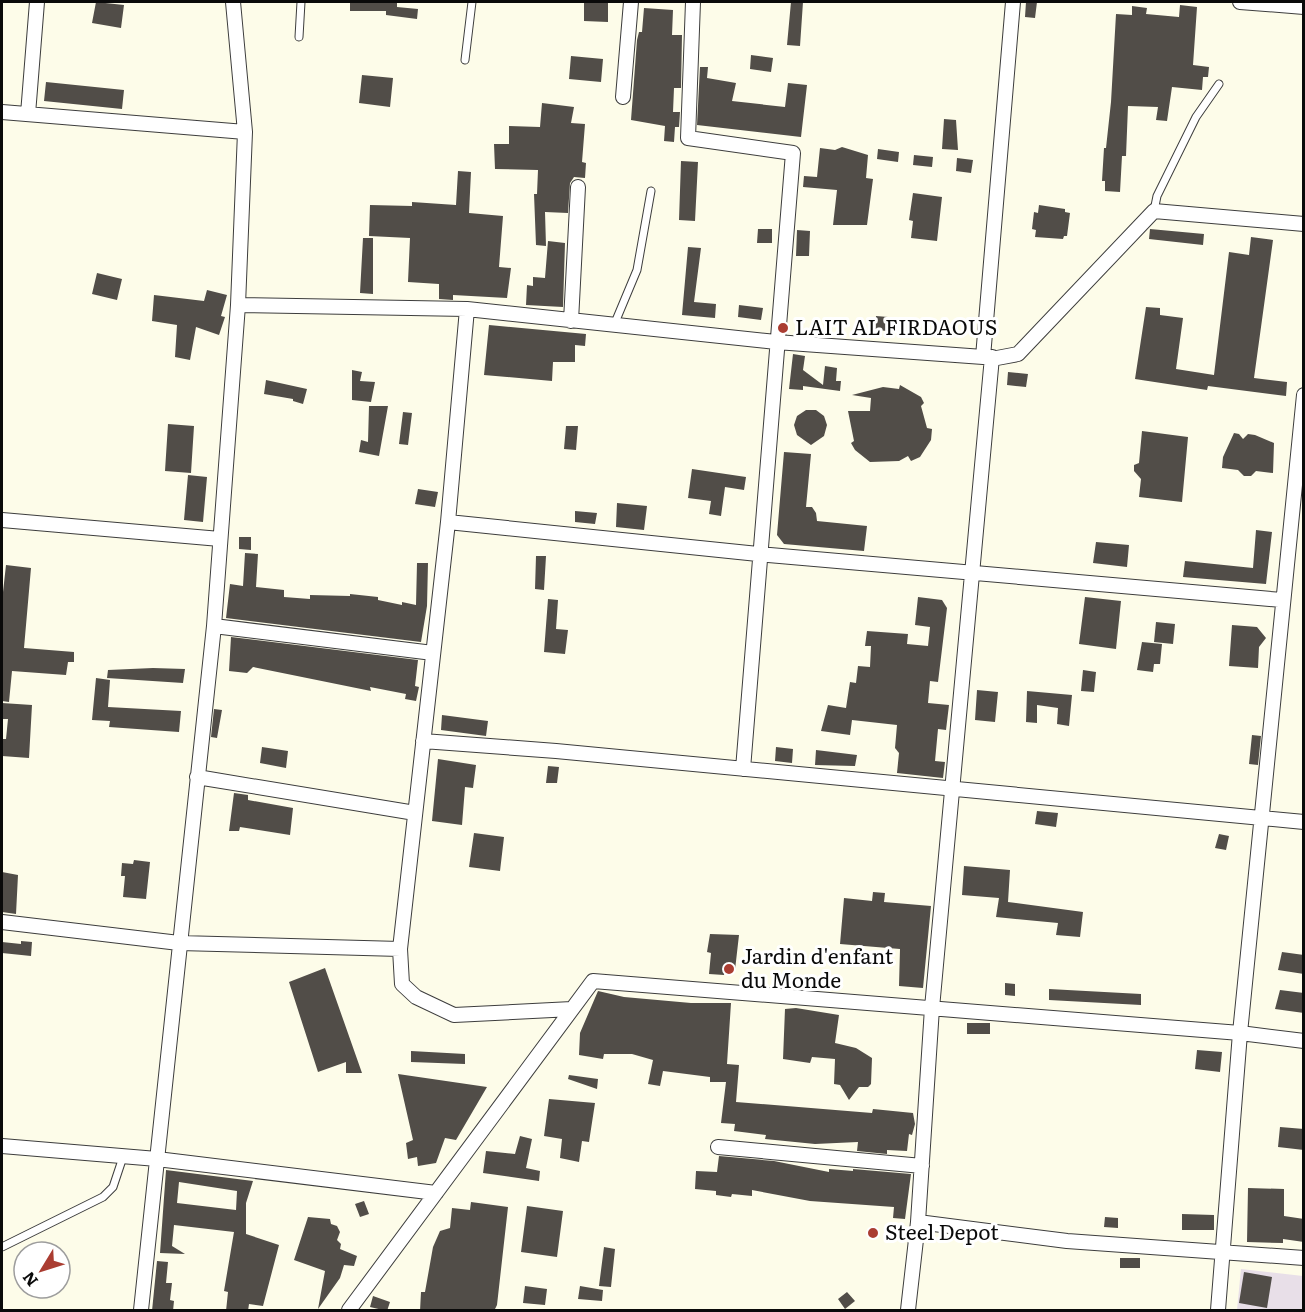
<svg xmlns="http://www.w3.org/2000/svg" width="1305" height="1312" viewBox="0 0 1305 1312" font-family="Literata,serif">
<style>
.industrial{fill:#e8dfe8}
.building{fill:#514d48;fill-rule:evenodd}
.lines{fill:none;stroke-linecap:round;stroke-linejoin:round}
.service-casing{stroke:#3d3d3d;stroke-width:9}
.minor-casing{stroke:#3d3d3d;stroke-width:16}
.service{stroke:#fff;stroke-width:7}
.minor{stroke:#fff;stroke-width:14}
.poi-dot{fill:#aa3d32;stroke:#fff;stroke-width:2}
.labels{text-anchor:middle;stroke-width:6;stroke-linejoin:round;paint-order:stroke}
.poi-label{font-size:21px;fill:#0a0a0a;stroke:#fff;text-anchor:start}
</style>
<rect width="100%" height="100%" fill="#fdfce9"/>
<!-- industrial -->
<path class="industrial" d="M1241 1269 1303 1276V1310H1237Z"/>
<!-- building -->
<path class="building" d="M96 2 124 5 121 28 92 23Z
M350 2H397V7L418 9 417 19 386 15V11H350Z
M584 2H608V22L584 21Z
M791 2H803L800 46 787 45Z
M1026 2H1037L1035 18 1025 17Z
M1180 5 1197 7 1193 65 1209 67 1208 77H1203L1202 90 1172 87 1167 121 1156 120 1158 107 1128 106 1126 156H1122L1120 192 1105 191V181H1102L1104 148H1106L1111 102 1116 14 1132 15V6L1147 8 1146 14 1179 17Z
M644 8 673 10 672 35H682L681 88H674L673 112H680L679 127H675L674 142 664 141 665 126 631 120 637 40 639 32H642Z
M751 55 773 58 771 72 750 69Z
M571 56 603 59 601 82 569 79Z
M700 67H708L707 78 736 83 732 101 785 107 788 83 807 85 801 137 697 125Z
M362 75 393 78 390 107 359 103Z
M46 82 124 90 122 109 44 101Z
M542 103 574 107 571 123 585 124 582 162 586 163 585 178 574 177 570 183 568 213 545 212 546 246 536 245 534 194H537L538 170 495 169 494 144H509V126L540 127Z
M944 119 956 120 958 150 942 149Z
M842 147 868 155 866 178 873 179 867 225H833L837 190 803 187 804 176 817 177 820 148 835 150Z
M878 149 899 152 898 162 877 159Z
M914 155 933 157 932 167 913 165Z
M957 158 973 160 971 173 956 171Z
M681 161 698 162 695 221 679 220Z
M458 171 471 172 469 213 503 216 499 267 511 268 507 298 453 295V300L439 299V284L408 282 410 238 369 236 370 205 412 206V202L456 205Z
M913 193 942 197 937 241 911 238 913 221 909 220Z
M1039 205 1065 209V212L1070 213 1067 236H1064L1063 239 1035 237 1036 230 1032 229 1034 212 1038 213Z
M758 229H772V243H757Z
M1150 229 1204 234 1203 245 1149 239Z
M797 230 810 231 809 256H796Z
M1251 237 1273 240 1254 378 1287 382 1286 396 1208 386 1207 390 1135 379 1146 307 1160 308V315L1183 318 1176 369 1214 375 1229 252 1249 255Z
M363 238H373V294L360 293Z
M548 241 565 243 563 307 526 305 527 285 533 286V277L545 278Z
M688 247 701 248 694 302 716 304 715 318 682 315Z
M97 273 122 279 117 300 92 294Z
M207 290 227 295 221 316 225 317 219 335 196 327 190 360 175 357 177 325 152 321 154 295 204 301Z
M739 305 763 308 761 320 738 317Z
M876 316 888 317V331L875 330Z
M489 325 586 334 585 346 575 345V362H553L552 381 484 375Z
M793 354 805 356 803 370 823 385 825 366 837 368 836 381H841L840 391 803 386V390L789 389Z
M352 370 362 372 360 381 375 382 371 402 352 400Z
M1008 372 1028 374 1026 387 1007 385Z
M266 380 307 389 303 404 293 401V399L264 394Z
M900 385 921 397 924 403 921 406 927 428 932 429 931 440 920 457 911 461 908 456 899 461 870 462 855 450 851 443 854 441 848 411H870L871 398 852 395 883 387 899 389Z
M369 406H388L379 456 359 452 361 440 368 442Z
M806 410H816L824 416 827 425 824 436 811 445 797 435 794 425 797 416Z
M403 412 412 413 408 445 399 444Z
M168 424 194 426 191 473 165 471Z
M566 426H578L576 450 564 449Z
M1142 431 1188 437 1182 502 1139 497 1141 479 1134 471V465L1139 463Z
M1234 433 1239 434 1243 439 1248 434 1255 435 1274 443 1273 473 1256 471 1251 476H1244L1238 470 1222 468 1223 457Z
M784 452 811 454 806 507H812L816 513 817 521 867 526 864 551 784 544 777 535Z
M692 469 746 477 744 490 725 487 721 516 709 514 711 501 688 498Z
M188 475 207 477 203 522 184 520Z
M418 489 438 492 435 507 415 504Z
M617 503 647 506 644 530 616 527Z
M575 511 597 513 595 524 575 522Z
M1256 530 1272 532 1266 584 1183 577 1185 561 1253 568Z
M239 537H251V550L239 549Z
M1096 542 1129 545 1127 567 1093 563Z
M245 553 258 554 256 587 284 590V597L310 599V595L350 596V594L378 597V600L402 605V602L416 605 417 563H428L427 606 421 642 226 618 230 584 243 586Z
M536 556H546L544 590 535 589Z
M6 565 31 568 24 648 74 652V662H68L66 675 12 671 9 702 2 701V601Z
M918 597 942 600 947 608 938 682 930 681 928 703 949 705 946 730 938 729 935 761 945 762 943 778 897 773 899 753 895 748 897 725 852 720 850 735 821 731 828 705 846 708 850 682 856 683 858 666 870 667 871 646H865L867 631 908 634 907 644 928 646 930 627 915 625Z
M1085 597 1121 601 1116 649 1079 644Z
M548 599 558 600 556 629 568 630 565 654 544 652Z
M1156 622 1175 624 1173 644 1154 642Z
M1232 625 1257 627 1266 638 1259 647 1258 668 1229 666Z
M231 637 418 660 415 686 419 687 416 701 405 699 406 694 370 687 371 691 253 667 247 673 229 671Z
M1142 642 1162 644 1160 664H1154L1153 672 1137 670Z
M153 668 185 669 183 683 107 678 108 670Z
M1083 670 1096 672 1094 692 1081 691Z
M96 678 110 680 108 707 181 711 179 732 109 727 110 721 92 720Z
M977 690 998 692 995 722 975 720Z
M1027 691 1072 695 1069 726 1057 724 1058 708 1037 705V723L1026 722Z
M2 703 32 705 29 758 2 756V739H6L8 719H2Z
M214 709 222 710 217 738 211 737Z
M442 715 488 721 486 736 441 730Z
M1252 735 1261 736 1258 765 1249 764Z
M262 747 288 751 286 768 260 763Z
M776 747 793 749 792 763 775 761Z
M816 750 857 755 855 766 815 765Z
M438 759 476 765 473 788 465 787 462 825 432 821Z
M548 766 559 767 557 783H546Z
M234 793 248 795V800L293 808 290 835 240 827 239 831H229Z
M1037 811 1058 813 1056 827 1035 824Z
M474 833 504 837 500 871 469 867Z
M1219 834 1229 836 1226 850 1215 848Z
M134 860 150 862 146 899 123 897 125 876H121L122 863 133 864Z
M964 866 1010 870 1008 902 1083 912 1080 937 1056 935 1058 923 996 917 999 898 962 895Z
M2 872 18 875 16 914 2 912Z
M873 892 885 893 884 902 931 906 923 988 899 986 900 949 840 944 844 898 872 901Z
M710 934 739 935 735 970 725 967 724 975 709 974 711 953 707 952Z
M21 941 32 942 31 956 2 953V942L21 944Z
M1282 952 1304 955V974L1278 970Z
M325 968 362 1073H346V1062L318 1072 289 982Z
M1005 983 1015 984V996L1005 995Z
M1049 989 1141 994V1005L1049 1000Z
M1280 990 1304 993V1013L1275 1009Z
M598 991 624 997 691 1003H731L727 1064 739 1065 736 1102 872 1113 873 1109 913 1113 915 1124 912 1135 909 1134 907 1151 887 1150V1154L857 1151 858 1142 815 1144 765 1139 766 1135 734 1131 735 1124 721 1123 726 1082H710V1077L663 1071 660 1086 648 1084 653 1060 632 1054H604L603 1059 579 1055 580 1033Z
M796 1008 839 1015 835 1043 856 1048 872 1058 871 1084 868 1087H859L849 1100 840 1085 834 1084 835 1059 812 1057 810 1063 783 1059 785 1009Z
M967 1023H990V1034H967Z
M1197 1050 1222 1052 1220 1072 1195 1069Z
M411 1051 465 1054V1064L411 1062Z
M398 1074 487 1087 456 1140 445 1138 436 1163 418 1166 417 1157 408 1159 406 1143 413 1140Z
M569 1075 598 1079 597 1089 568 1079Z
M549 1099 595 1103 589 1142 582 1141 579 1162 560 1158 562 1139 544 1136Z
M1280 1127 1304 1129V1150L1278 1147Z
M520 1136 532 1139 526 1168 540 1171 539 1181 483 1173 486 1151 515 1154Z
M719 1156 774 1161 829 1172V1169L853 1171V1169L911 1174 905 1219 893 1218 894 1207 810 1201 752 1190V1196L732 1194 731 1197 716 1195V1191L695 1189 696 1171 717 1172Z
M166 1170 253 1181 246 1203V1234L279 1245 263 1306 249 1304 248 1311H226L228 1292 224 1291 234 1232 174 1225 172 1246 185 1254 160 1253ZM179 1182 237 1191 236 1210 177 1203Z
M1248 1188 1284 1189V1216L1304 1219V1242L1283 1239V1243L1247 1242Z
M364 1201 369 1214 360 1217 355 1204Z
M471 1202 508 1207 497 1305 494 1311H420L421 1292H425L433 1247 440 1231 450 1228 452 1208 470 1210Z
M527 1206 563 1211 557 1257 521 1252Z
M1182 1214 1214 1215V1230H1182Z
M308 1217 330 1219 331 1224 337 1226 340 1232 337 1240 341 1244 340 1249 357 1256 354 1266 344 1265 340 1278 318 1309 325 1271 294 1260Z
M1105 1217 1118 1218V1228L1104 1227Z
M604 1247 615 1249 611 1287 599 1286Z
M1120 1258H1140V1268H1120Z
M157 1261 168 1262 166 1283H172L170 1300 174 1301 173 1311H152Z
M1244 1272 1272 1277 1267 1308 1239 1303Z
M525 1286 547 1289 545 1305 523 1303Z
M580 1286 603 1290 602 1301 578 1299Z
M847 1292 855 1301 845 1309 838 1299Z
M373 1296 390 1302 387 1311 370 1307Z"/>
<g class="lines">
<defs>
<path id="service" d="M299 37 301 2
M465 60 472 2
M1154 211 1157 196 1196 117 1219 84
M614 325 637 270 651 191
M2 1247 103 1197 113 1187 123 1157"/>
<path id="minor" d="M693 2 688 138 793 153 743 769
M1240 2 1304 7
M623 97 631 2
M2 112 245 132
M28 114 37 2
M238 305 467 309 776 342 997 358 1018 354 1154 211 1304 224
M467 309 448 522 400 949 402 984 416 997 454 1015 572 1009
M571 321 578 187
M983 357 1013 2
M2 520 220 539
M448 522 758 554 1282 600
M214 626 433 653
M423 741 556 751 1304 822
M197 777 415 813
M2 922 179 943 400 949
M2 1146 157 1159 436 1193
M718 1147 922 1166
M918 1222 1067 1241 1304 1258
M141 1310 214 626 238 305 245 132 233 2
M349 1310 593 981 1240 1033 1304 1041
M908 1310 918 1222 932 1008 992 357
M1218 1310 1240 1033 1304 395"/>
</defs>
<!-- service casing -->
<use href="#service" class="service-casing"/>
<!-- minor casing -->
<use href="#minor" class="minor-casing"/>
<!-- service -->
<use href="#service" class="service"/>
<!-- minor -->
<use href="#minor" class="minor"/>
</g>
<!-- markers -->
<g class="poi-dot">
<circle cx="783" cy="328" r="6"/>
<circle cx="729" cy="969" r="6"/>
<circle cx="873" cy="1233" r="6"/>
</g>
<g class="labels">
<!-- poi labels -->
<g class="poi-label">
<text x="795" y="335">LAIT AL FIRDAOUS</text>
<text x="741" y="964">Jardin d'enfant<tspan x="741" dy="24">du Monde</tspan></text>
<text x="885" y="1240">Steel Depot</text>
</g>
</g>
<!-- border -->
<rect width="1305" height="1312" fill="none" stroke="#0a0a0a" stroke-width="6"/>
<!-- north arrow -->
<g transform="translate(42 1270) rotate(232)"><circle r="28" fill="#ffffff" stroke="#9d9d9d" stroke-width="1.5"/>
<path d="M0-4.5L10 22L0 15L-10 22Z" fill="#aa3d32"/>
<text y="-9" font-size="16" font-weight="bold" text-anchor="middle" fill="#0a0a0a">N</text>
</g>
</svg>
